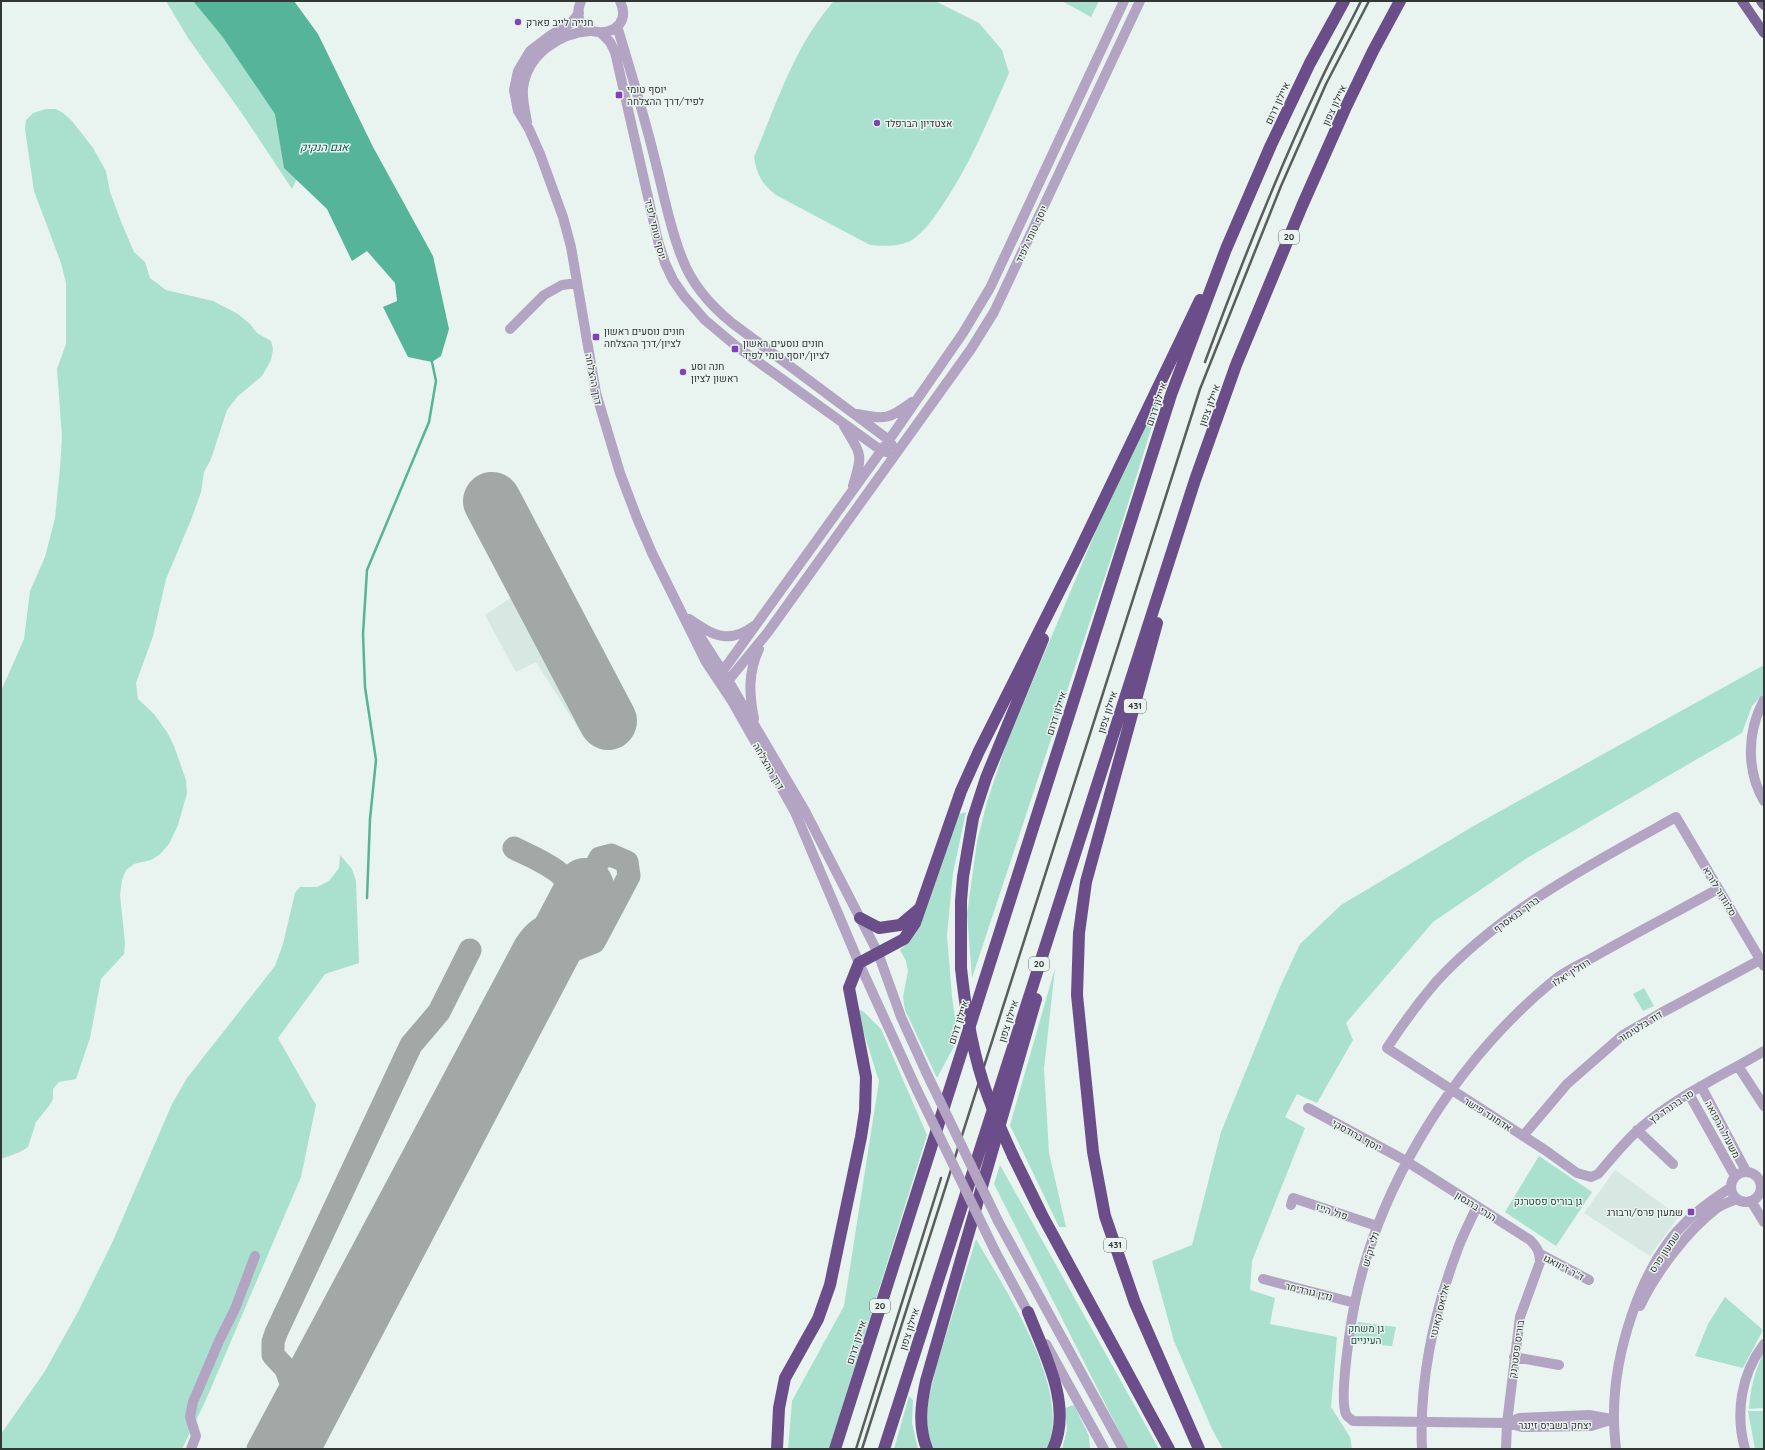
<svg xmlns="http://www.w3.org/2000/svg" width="1765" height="1450" viewBox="0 0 1765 1450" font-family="Quicksand,Heebo,sans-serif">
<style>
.built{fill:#d6e8e1}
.green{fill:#a9e1ce}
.water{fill:#56b498}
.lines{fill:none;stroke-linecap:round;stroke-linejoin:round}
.stream{stroke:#56b498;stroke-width:2.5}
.taxiway{stroke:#a1a8a6;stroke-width:23}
.runway{stroke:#a1a8a6;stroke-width:58}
.minor{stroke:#b2a4c2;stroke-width:10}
.major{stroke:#7d6498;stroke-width:10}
.highway{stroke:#6b4d89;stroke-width:12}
.rail{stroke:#595e5c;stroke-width:2.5}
.minor-bridge{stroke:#b2a4c2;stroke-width:10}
.highway-bridge{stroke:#6b4d89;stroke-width:12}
.poi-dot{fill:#8242b7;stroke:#e9f3ef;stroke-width:1.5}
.labels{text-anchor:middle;stroke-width:3;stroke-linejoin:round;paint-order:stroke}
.shield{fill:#e9f3ef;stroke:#696f6d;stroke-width:1}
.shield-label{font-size:9px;font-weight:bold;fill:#323635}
.poi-label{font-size:10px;fill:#323635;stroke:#e9f3ef;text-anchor:start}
.street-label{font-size:10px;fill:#323635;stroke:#e9f3ef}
.park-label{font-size:10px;fill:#214a3e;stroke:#e9f3ef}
.water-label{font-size:11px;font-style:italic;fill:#025543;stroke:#e9f3ef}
</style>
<rect width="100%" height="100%" fill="#e9f3ef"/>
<!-- built -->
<path class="built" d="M525 588 604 727 583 736 536 662 516 672 485 615Z
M1615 1170 1679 1216 1650 1256 1584 1213Z"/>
<!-- green -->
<path class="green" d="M166 1H207L305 161 292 189 243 115 188 38Z
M834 1H935L979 23 1002 50 1009 73C989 118 970 165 942 206 933 219 925 231 912 240 900 247 883 246 870 245L776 195C762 184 757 175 754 157 777 103 794 46 834 1Z
M1062 1H1099L1091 17Z
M46 109H56L63 113 72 121 93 148 106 171 110 192 122 224 134 252 145 262 150 278 166 290 213 301 238 314 250 324 257 333 271 341 273 349 271 360 262 376 238 396 227 410 211 459 204 472 201 492 191 520 166 579 153 636 136 683 138 699 154 714 167 732 174 746 186 780 187 793 178 825 169 844 159 855 151 860 134 864 126 870 122 880 120 895 125 943 124 954 101 979 90 1038 76 1079 59 1082 53 1089V1099L49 1106 36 1122 28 1147 20 1152 1 1159V691L24 639 30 591 45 557 55 518 60 468 62 437 57 369 66 344V283L61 263 34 191 25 129 26 120 33 113Z
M1169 371 1114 549 972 978 967 914 977 842 987 802 1007 742 1136 436Z
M1764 665V693L1752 706 1742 733 1527 858 1433 922 1346 1023 1353 1040 1317 1103 1297 1094 1285 1117 1305 1128 1252 1261 1250 1290 1275 1298 1270 1324 1337 1337 1331 1407 1350 1437 1352 1449H1223L1212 1429 1174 1341 1152 1261 1192 1245 1221 1132 1280 987 1300 944 1341 905 1477 824Z
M966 812 953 873 947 935 952 997 958 1039 937 1078 905 1010 903 997 908 971 906 961 900 950 907 944 959 814Z
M340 855 352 869 356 881 359 963 325 974 278 1038 316 1105 301 1177 205 1402 182 1449H1V1434L45 1371 79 1310 112 1243 172 1104 187 1078 275 966 283 944 295 893 300 887H317L329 881 339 868Z
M1055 968 1044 1069 1049 1153 1066 1227H1059L1010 1125Z
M1644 988 1654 1006 1643 1011 1633 994Z
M856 1008 864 1012 881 1029 927 1135 829 1449H788L792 1401 844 1306 879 1081Z
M1539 1156 1592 1192 1556 1246 1505 1212Z
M1000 1165 1159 1449H1128L994 1184Z
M976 1239C1005 1290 1073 1390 1047 1449H933L928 1433 927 1413 929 1396 937 1364Z
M1725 1297 1763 1330 1743 1368 1695 1356 1708 1324Z
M1358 1322 1396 1327 1392 1346 1353 1343Z
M1764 1352V1408L1749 1409C1750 1389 1755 1370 1764 1352Z
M909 1396 913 1400 912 1423 918 1449H894Z
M1074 1405 1089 1436 1090 1449H1062L1067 1430 1065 1408Z
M1748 1411H1764V1449H1755Z"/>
<!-- water -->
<path class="water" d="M193 1H294L318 34 373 147 433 256 449 329 441 356 432 362 408 357 383 307 397 301 395 283 367 251 352 261 327 209 284 168 275 114 222 36Z"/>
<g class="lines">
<!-- stream -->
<path class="stream" d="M367 898 370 819 376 760 365 687 363 634 367 570 429 422 436 381 432 362"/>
<!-- taxiway -->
<path class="taxiway" d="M546 961 594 942 629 876 627 862 611 855 600 858 585 887
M291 1385 526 944C533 934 540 926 552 925 557 915 564 905 568 895 576 873 529 856 514 848
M314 1404 294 1392 286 1369 273 1355V1342L276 1333 411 1045 439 1012 470 950
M258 1449 291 1387"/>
<!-- runway -->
<path class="runway" d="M492 501 608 721
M290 1449 585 887"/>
<!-- minor -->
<path class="minor" d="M581 1C563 43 639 42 620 1
M579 13 571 23 551 35 530 51 518 71 514 90 518 111 529 129 540 154 563 217 571 247 596 393 620 473 637 518 652 553 706 662 732 701 795 812 859 963 917 1090
M617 26C631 72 645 118 656 164 664 195 670 229 682 258 692 285 710 305 732 323L889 440 892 445
M601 33 610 42 615 52 658 241 665 263 673 280 684 296 705 320 736 346 882 451 887 452
M527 122C525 111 522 99 523 88 527 55 559 33 590 31
M510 329 544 295 562 285 577 283
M857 414C886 420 889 419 912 402
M844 426C862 456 863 453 853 486
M689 619C713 635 728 645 754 626
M696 630 728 680 805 811 878 953 901 1017 926 1072
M717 679 889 440 963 333 990 288 1124 1
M723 687 768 632 971 349 994 312 1140 1
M1764 700C1747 731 1746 770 1764 801
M754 719C749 694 748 672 759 649
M1764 966 1676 817C1591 864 1502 910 1436 982 1418 1003 1402 1025 1387 1048L1545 1150 1577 1173 1591 1177 1598 1174C1611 1159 1623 1144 1637 1131 1674 1097 1722 1076 1764 1051
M1738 1066 1764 1106
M1701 1086 1746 1171
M1689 1094 1735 1176
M1308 1108 1406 1161 1530 1240C1537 1247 1540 1252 1540 1262L1520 1317 1507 1423 1506 1449
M1637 1130 1673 1164
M1523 1136 1567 1084 1623 1035 1661 1013 1760 960
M1731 1187a15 15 0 1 1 30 0a15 15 0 1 1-30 0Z
M1751 1201 1764 1222
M1291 1205 1293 1198 1377 1226
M998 1221 1123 1449
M995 1251 1031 1318
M1540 1254 1589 1280
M1263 1279 1355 1303
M1640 1306C1657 1271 1686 1232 1717 1208 1722 1204 1730 1202 1736 1199
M1046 1344 1104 1449
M1514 1357 1559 1365
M1614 1419 1591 1426 1522 1427 1507 1423 1353 1421C1351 1419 1347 1417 1346 1414 1340 1401 1347 1353 1349 1338 1366 1203 1449 1067 1553 981 1566 970 1584 963 1599 954 1638 932 1678 911 1718 889
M1507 1423 1519 1418 1589 1415 1611 1419
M191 1449 196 1436 190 1417 193 1402 219 1341 235 1309 255 1256
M1422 1449C1419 1384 1433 1315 1456 1254 1461 1238 1470 1222 1477 1206
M1616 1449C1615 1439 1614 1429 1614 1419 1613 1356 1640 1265 1687 1221 1700 1208 1715 1198 1730 1188
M1745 1449C1735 1413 1741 1374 1764 1344"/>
<!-- major -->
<path class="major" d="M1742 1 1764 33
M1761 1 1764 5"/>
<!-- highway -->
<path class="highway" d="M1157 623 1086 882 1079 933 1077 995 1093 1152 1105 1216 1135 1303 1199 1449
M860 918 879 928 900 925 919 909
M961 968V901L963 877 973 818 986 778 1043 639
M1013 1156 1042 1215 1169 1449
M1028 1312C1044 1353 1073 1405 1053 1449
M777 1449 779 1408 785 1378 818 1319 830 1285 861 1137 865 1111 866 1077 849 988 859 963 904 939 915 923 961 791 979 751 1075 560 1200 300
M835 1449 1171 395 1226 249 1271 145 1310 63 1344 1
M884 1449 1195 480 1236 365 1302 206 1345 109 1373 51 1400 1
M927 1449C918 1426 921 1404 926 1381L1036 999"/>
<!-- rail -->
<path class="rail" d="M1205 362C1240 267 1277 173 1320 82 1333 54 1348 28 1361 1
M856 1449 941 1178
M862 1449 1200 389 1281 186 1326 84 1369 1"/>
<!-- minor-bridge -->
<path class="minor-bridge" d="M926 1072 998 1221
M917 1090 995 1251"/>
<!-- highway-bridge -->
<path class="highway-bridge" d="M961 968C965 1006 971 1045 983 1082 991 1107 1002 1132 1013 1156"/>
</g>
<!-- markers -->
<g class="poi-dot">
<circle cx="518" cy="22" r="4"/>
<rect x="615" y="91" width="8" height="8" rx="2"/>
<circle cx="877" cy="123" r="4"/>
<rect x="592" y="333" width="8" height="8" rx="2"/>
<rect x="731" y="345" width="8" height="8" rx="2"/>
<circle cx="683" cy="372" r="4"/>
<rect x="1687" y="1208" width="8" height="8" rx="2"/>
</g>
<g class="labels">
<!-- shield labels -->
<g class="shield">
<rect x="1279" y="230" width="20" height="14" rx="3"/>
<rect x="1124" y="699" width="22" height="14" rx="3"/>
<rect x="1029" y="957" width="20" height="14" rx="3"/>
<rect x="1104" y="1238" width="22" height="14" rx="3"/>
<rect x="870" y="1299" width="20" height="14" rx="3"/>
</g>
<g class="shield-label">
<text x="1289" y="240">20</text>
<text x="1135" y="709">431</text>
<text x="1039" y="967">20</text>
<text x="1115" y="1248">431</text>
<text x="880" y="1309">20</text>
</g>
<!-- poi labels -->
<g class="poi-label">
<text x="526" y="26">חנייה לייב פארק</text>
<text x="627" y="93">יוסף טומי<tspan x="627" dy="12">לפיד/דרך ההצלחה</tspan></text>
<text x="885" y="127">אצטדיון הברפלד</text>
<text x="604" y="335">חונים נוסעים ראשון<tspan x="604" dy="12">לציון/דרך ההצלחה</tspan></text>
<text x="743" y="347">חונים נוסעים ראשון<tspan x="743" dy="12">לציון/יוסף טומי לפיד</tspan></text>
<text x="691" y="370">חנה וסע<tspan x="691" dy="12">ראשון לציון</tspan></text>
<text x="1683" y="1216" text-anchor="end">שמעון פרס/ורבורג</text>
</g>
<!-- street labels -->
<g class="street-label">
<text transform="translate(1277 103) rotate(-65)" y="4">איילון דרום</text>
<text transform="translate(1334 105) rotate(-65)" y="4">איילון צפון</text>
<text transform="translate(656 229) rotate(76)" y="4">יוסף טומי לפיד</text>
<text transform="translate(1031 234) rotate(-65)" y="4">יוסף טומי לפיד</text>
<text transform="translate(594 379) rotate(79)" y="4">דרך ההצלחה</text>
<text transform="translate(1156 404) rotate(-71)" y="4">איילון דרום</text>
<text transform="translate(1209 405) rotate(-70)" y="4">איילון צפון</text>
<text transform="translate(1107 712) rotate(-72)" y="4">איילון צפון</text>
<text transform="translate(1056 713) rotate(-72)" y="4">איילון דרום</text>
<text transform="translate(769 766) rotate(60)" y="4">דרך ההצלחה</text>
<text transform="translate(1720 891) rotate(59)" y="4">סלוודור לוריא</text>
<text transform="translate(1516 914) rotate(-36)" y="4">ברוך בנאסרף</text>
<text transform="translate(1571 972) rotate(-32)" y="4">רוזלין יאלו</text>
<text transform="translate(1008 1021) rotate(-72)" y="4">איילון צפון</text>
<text transform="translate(958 1022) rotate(-72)" y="4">איילון דרום</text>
<text transform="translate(1640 1026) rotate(-32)" y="4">דוד בלטימור</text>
<text transform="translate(1671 1106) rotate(-34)" y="4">סר ברנרד כץ</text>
<text transform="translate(1488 1114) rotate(32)" y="4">אדמונד פישר</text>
<text transform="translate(1723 1129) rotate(62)" y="4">משעול הרפואה</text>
<text transform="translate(1357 1135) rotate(29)" y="4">יוסף ברודסקי</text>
<text transform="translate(1476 1206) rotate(32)" y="4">הנרי ברגסון</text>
<text transform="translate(1332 1211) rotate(19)" y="4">פול הייז</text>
<text transform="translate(1370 1249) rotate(-73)" y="4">נלי זק"ש</text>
<text transform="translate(1664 1252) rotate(-56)" y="4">שמעון פרס</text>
<text transform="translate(1564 1267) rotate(28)" y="4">ד"ר ז'יוואגו</text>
<text transform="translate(1309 1291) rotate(14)" y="4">נדין גורדימר</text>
<text transform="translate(1439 1311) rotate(-76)" y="4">אליאס קאנטי</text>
<text transform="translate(909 1329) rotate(-72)" y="4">איילון צפון</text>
<text transform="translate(856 1342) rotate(-72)" y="4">איילון דרום</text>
<text transform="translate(1516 1349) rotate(-82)" y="4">בוריס פסטרנק</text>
<text x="1555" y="1429">יצחק בשביס זינגר</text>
</g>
<!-- park labels -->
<g class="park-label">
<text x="1548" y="1205">גן בוריס פסטרנק</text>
<text x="1366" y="1332">גן משחק<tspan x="1366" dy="12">העיניים</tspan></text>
</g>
<!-- water labels -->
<g class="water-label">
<text x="324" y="151">אגם הנקיק</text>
</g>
</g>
<!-- border -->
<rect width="1765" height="1450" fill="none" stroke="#323635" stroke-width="4"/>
</svg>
